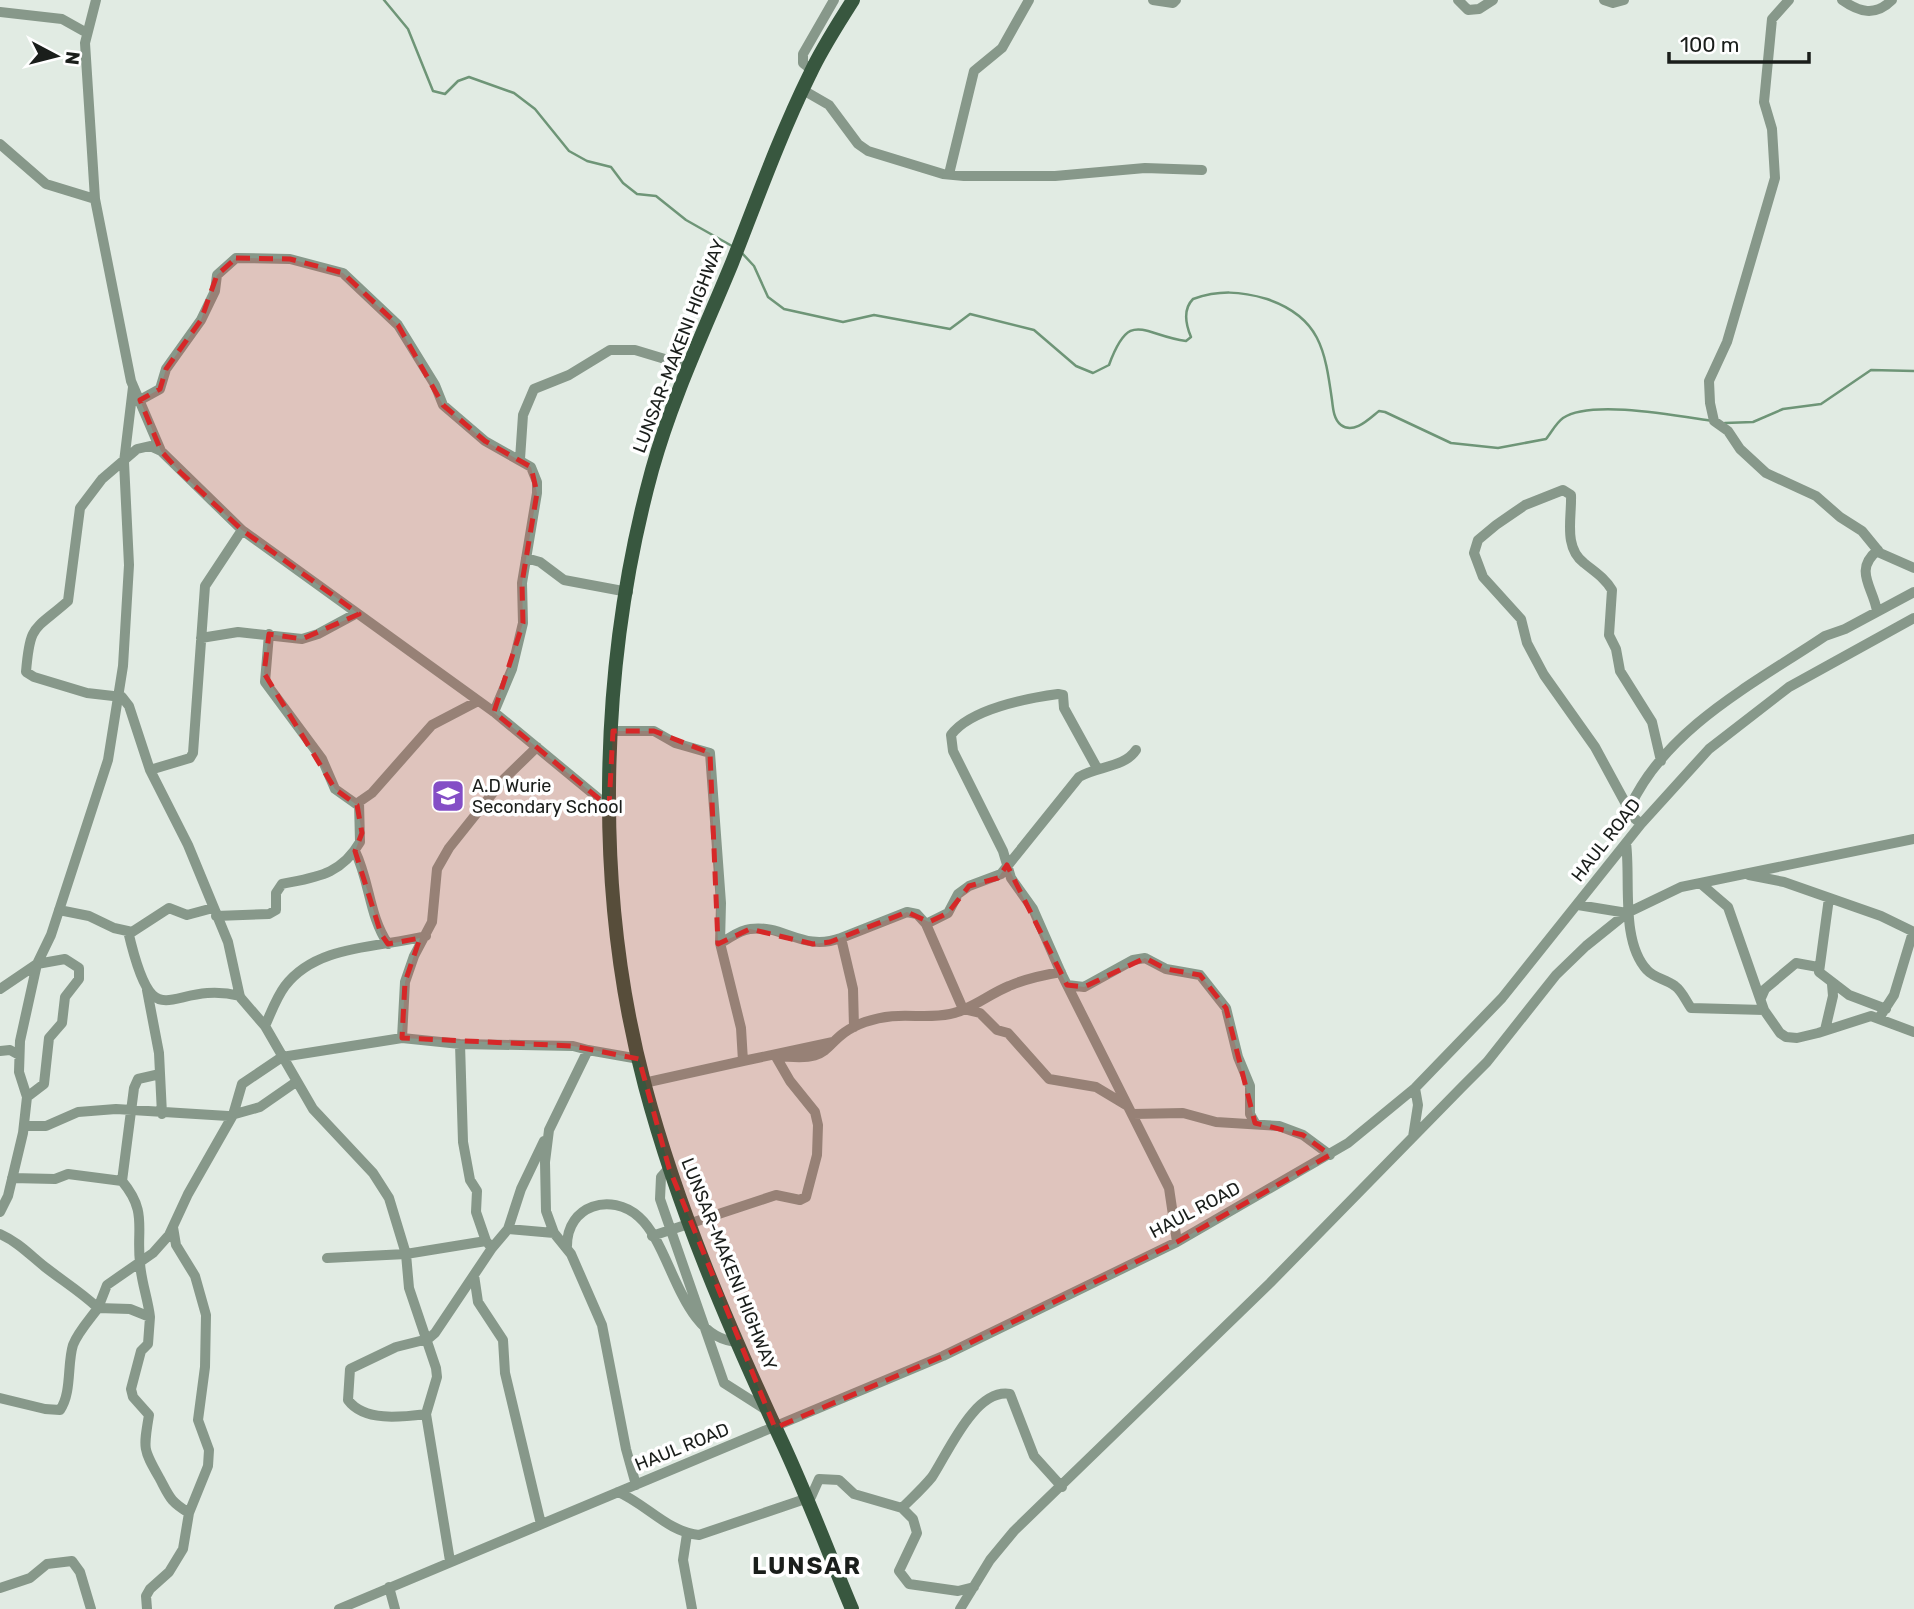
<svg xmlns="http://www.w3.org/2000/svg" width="1914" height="1609" viewBox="0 0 1914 1609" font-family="Rubik,sans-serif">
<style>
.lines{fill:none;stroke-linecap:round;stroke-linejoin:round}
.stream{stroke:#6e9577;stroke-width:2.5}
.minor{stroke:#87988a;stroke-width:10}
.major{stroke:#38573f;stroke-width:14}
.marked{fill:#d62828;fill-opacity:0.2;stroke:#d62828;stroke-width:5;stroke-dasharray:14 9;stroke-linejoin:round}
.labels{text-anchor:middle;stroke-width:7;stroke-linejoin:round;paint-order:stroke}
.street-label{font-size:18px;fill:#1a1e1b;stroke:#fff}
.poi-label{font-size:18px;fill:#1a1e1b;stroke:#fff;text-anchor:start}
.district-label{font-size:24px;font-weight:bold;letter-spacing:2px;fill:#1a1e1b;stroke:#fff}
</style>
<rect width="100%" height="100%" fill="#e1ebe3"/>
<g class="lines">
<!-- stream -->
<path class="stream" d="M384 0 408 29 433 91 445 94 458 81 469 77 514 93 535 109 569 151 587 161 611 167 623 183 637 194 656 196 686 220 732 246
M741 252 754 266 768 297 784 309 843 322 874 315 950 329 970 314 1034 330 1076 366 1093 373 1109 365C1130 308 1142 335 1186 341L1191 337C1186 325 1183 309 1193 299 1219 290 1240 291 1267 299 1320 317 1325 350 1332 400 1333 409 1334 420 1341 425 1354 435 1370 418 1379 411L1385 412 1451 443 1498 448 1546 439C1551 433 1556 423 1563 418 1591 399 1678 416 1712 421
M1725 423 1753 422 1783 409 1821 404 1871 370 1914 371"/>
<!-- minor -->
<path class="minor" d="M96 0 85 43 95 199 131 381 161 451 242 530 494 712 609 807
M1153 0 1173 3 1176 0
M1458 0 1468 10 1479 9 1493 0
M1604 0 1613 3 1624 0
M1789 0 1772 19 1764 102 1772 129 1775 178 1727 342 1709 381 1710 403 1714 421 1728 431 1740 449 1766 473 1816 496 1840 517 1862 531 1880 553 1914 568
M1842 0C1859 12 1875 17 1892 0
M0 12 62 19 87 33
M812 70 803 63V54L834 0
M803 90 829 105 858 144 868 151 943 174 964 176H1055L1145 168 1202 170
M0 144 46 184 95 199
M949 174 974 71 1002 48 1029 0
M140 400 160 389 166 369 201 320 215 291 217 275 236 258 290 259 343 273 398 325 435 385 443 405 485 441 531 467 537 482V493L522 583 523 623 512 669 494 712
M520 459 523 415 534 389 569 375 610 350H635L688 366
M242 530 205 586 193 753 190 758 150 770 188 845 228 942 240 997 265 1026 313 1109 373 1173 389 1198 406 1254 409 1288 436 1368 437 1377 426 1414 450 1561
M526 558 540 562 564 580 628 592
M1877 611C1873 587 1853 570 1878 550
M269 634 265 682 322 759 335 789 359 806
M201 638 238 632 302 639 318 634 357 613
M613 731H654L675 743 710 753 721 903 720 943 741 1028 743 1061 644 1083
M1097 768 1064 708 1063 695 1058 694C1028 698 970 709 951 735L953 751 1003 851 1011 878 1033 909 1062 975 1169 1188 1177 1242
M150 770 129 706 122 697 87 693 34 677 26 672C30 623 34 631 68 601L80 508 102 479 137 449 150 446 161 451
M1630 807C1667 727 1755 683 1825 636L1845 629 1914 592
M1641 824 1633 817 1595 747 1544 675 1527 643 1521 619 1483 577 1474 553 1478 540 1496 525 1525 505 1563 490 1571 495C1572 517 1563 547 1584 563 1595 572 1605 578 1612 590L1609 635 1616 649 1620 671 1652 722 1661 761
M1626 843C1631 879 1620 941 1647 970 1654 978 1666 979 1675 986 1682 991 1686 1001 1691 1008L1764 1010 1780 1033 1786 1037 1797 1038 1818 1033 1871 1016 1914 1032
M355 851C370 882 369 916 388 944
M1749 875 1784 882 1881 916 1914 932
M1700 883 1728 907 1764 1010
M1829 898 1819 972 1849 995 1886 1009
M1578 905 1627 913
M59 910 89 916 114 928 132 932 169 908 187 915 213 908
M216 916 269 914 276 910V893L282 884C316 877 341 875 360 842L359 802 372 793 432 725 478 701
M926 924 948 913 958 894 969 886 1001 874 1079 777C1097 766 1124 768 1136 750
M128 931C155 1047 168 978 240 996
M841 938 907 912 917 914 926 924 963 1009 980 1013 997 1030 1008 1033 1049 1079 1096 1087 1126 1105
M720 943C729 939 739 930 750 929 784 924 802 952 841 938L853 989 854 1027
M1067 985 1084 987 1133 960 1145 958 1166 969 1200 975 1226 1008 1238 1057 1250 1086V1114L1255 1123
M0 989 37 964 51 935 108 760 123 666 129 565 124 462 133 387
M147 990 159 1053 162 1114
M1761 998 1765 989 1796 963 1818 967
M1881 1015 1894 995 1913 932
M265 1026C271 1013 276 998 285 986 317 944 379 948 426 936
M1825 1030 1833 996 1832 984
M402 1038 405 982 414 956 432 922 437 869 449 848 504 779 537 747
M460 1044 463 1142 470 1180 477 1191 476 1212 486 1241 492 1248
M0 1051 10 1050 19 1055
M775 1055C840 1065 818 1039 865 1022 899 1010 921 1020 950 1014 971 1010 989 994 1009 986 1025 979 1043 975 1061 972
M743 1061 833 1042
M1133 1114 1183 1113 1216 1122 1279 1126 1303 1135 1330 1155
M24 1126H46L78 1112 116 1109 228 1116 260 1107 296 1082
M1413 1137 1418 1105 1415 1088
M669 1168 661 1177 660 1199 724 1383 768 1411
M12 1178 55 1179 68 1174 122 1181 134 1088 138 1079 160 1074
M122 1181C148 1212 136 1228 140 1263 141 1281 148 1299 150 1317
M0 1212 8 1196 23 1133 27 1097 19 1072 20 1041 37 964 65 959 79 968V979L65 997 62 1023 49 1038 44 1084 27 1097
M508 1229 554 1233
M0 1234C18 1242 30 1255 45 1267 63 1281 81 1292 98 1308
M652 1236 776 1195 800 1200 806 1197 817 1155 818 1125 815 1112 790 1081 775 1055
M567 1246C567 1205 611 1192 639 1217 673 1247 680 1339 738 1342
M327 1258 406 1254 486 1241
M474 1275 478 1302 503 1340 505 1373 541 1524
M98 1308 107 1285 153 1253 169 1235 188 1194 233 1115 242 1084 282 1057 402 1038 460 1044 573 1046 588 1050
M0 1398 45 1409 60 1410C72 1393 67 1364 73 1345 78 1332 90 1319 98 1308L130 1309 150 1317 148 1344 141 1351 131 1389 133 1397 149 1415C143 1450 143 1449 160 1479 170 1498 170 1501 189 1513
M426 1414C402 1417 364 1422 348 1400L350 1369 396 1347 428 1339 435 1333 492 1248 508 1229 521 1189 544 1141
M636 1485 626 1449 602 1325 571 1254 554 1233 546 1211 545 1162 549 1130 588 1050 639 1059
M618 1492C646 1504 668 1532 699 1535L811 1497 819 1479 839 1480 854 1494 902 1508 913 1519 917 1533 899 1571 909 1584 958 1591 974 1587
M902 1508C912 1498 923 1488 932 1477 948 1453 975 1388 1010 1394L1034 1456 1062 1487
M687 1534 683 1560 692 1609
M389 1587 395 1609
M0 1588 30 1578 47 1564 72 1561 80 1572 91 1609
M147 1609 146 1596 150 1589 169 1572 183 1549 189 1513 208 1466 209 1450 198 1420 205 1367 206 1315 195 1276 176 1245 173 1227
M339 1609 943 1356 1177 1242 1348 1143 1415 1088 1502 998 1641 824 1709 749 1789 687 1914 618
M960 1609 990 1560 1014 1531 1270 1283 1462 1087 1487 1062 1556 975 1586 946 1627 913 1681 887 1914 839"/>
<!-- major -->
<path class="major" d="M852 1609C829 1554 808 1498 783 1444 729 1328 678 1210 645 1086 593 891 599 664 652 470 672 398 704 331 732 263 757 199 780 135 810 74 822 48 838 24 853 0"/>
</g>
<!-- marked area -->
<path class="marked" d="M236 258 290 259 343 273 398 325 443 405 485 441 531 467 537 493 522 583 523 623 494 712 609 807 613 731H654L710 753 718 944 750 929 813 944 830 942 907 912 929 922 948 913 969 886 998 878 1007 865 1067 985 1084 987 1145 958 1166 969 1200 975 1226 1008 1255 1123 1303 1135 1330 1155 1177 1242 943 1356 775 1428 669 1168 639 1059 573 1046 402 1038 405 982 420 938 388 944 381 934 355 851 362 833 357 805 335 789 264 673 269 634 302 639 359 614 242 530 180 472 161 451 140 400 160 389 166 369 201 320 217 275Z"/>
<!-- icons -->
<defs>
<symbol id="school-square" viewBox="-11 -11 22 22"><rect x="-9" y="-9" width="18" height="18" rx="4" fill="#844ec6" stroke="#fff"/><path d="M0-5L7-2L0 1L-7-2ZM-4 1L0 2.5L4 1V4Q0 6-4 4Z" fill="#fff"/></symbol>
</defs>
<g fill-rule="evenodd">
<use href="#school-square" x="429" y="777" width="38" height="38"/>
</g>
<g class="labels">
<!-- street labels -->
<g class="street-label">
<text transform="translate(679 346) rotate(-69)" y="6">LUNSAR-MAKENI HIGHWAY</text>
<text transform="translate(1606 840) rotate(-52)" y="6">HAUL ROAD</text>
<text transform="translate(1195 1210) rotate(-28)" y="6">HAUL ROAD</text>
<text transform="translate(729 1264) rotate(68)" y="6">LUNSAR-MAKENI HIGHWAY</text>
<text transform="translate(682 1447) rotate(-22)" y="6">HAUL ROAD</text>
</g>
<!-- poi labels -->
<g class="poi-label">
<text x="472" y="792">A.D Wurie<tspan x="472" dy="21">Secondary School</tspan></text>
</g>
<!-- district labels -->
<g class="district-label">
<text x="807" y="1574">LUNSAR</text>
</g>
</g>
<!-- north arrow -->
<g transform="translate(56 56) rotate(97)" stroke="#ffffff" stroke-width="5" paint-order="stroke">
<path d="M0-5L12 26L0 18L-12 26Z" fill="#1a1e1b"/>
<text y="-10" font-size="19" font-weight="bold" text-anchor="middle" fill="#1a1e1b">N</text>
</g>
<!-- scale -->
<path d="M1669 52v10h140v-10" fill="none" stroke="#1a1e1b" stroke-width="3.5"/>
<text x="1680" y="52" font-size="21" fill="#1a1e1b" stroke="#ffffff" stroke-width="5" paint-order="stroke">100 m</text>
</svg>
